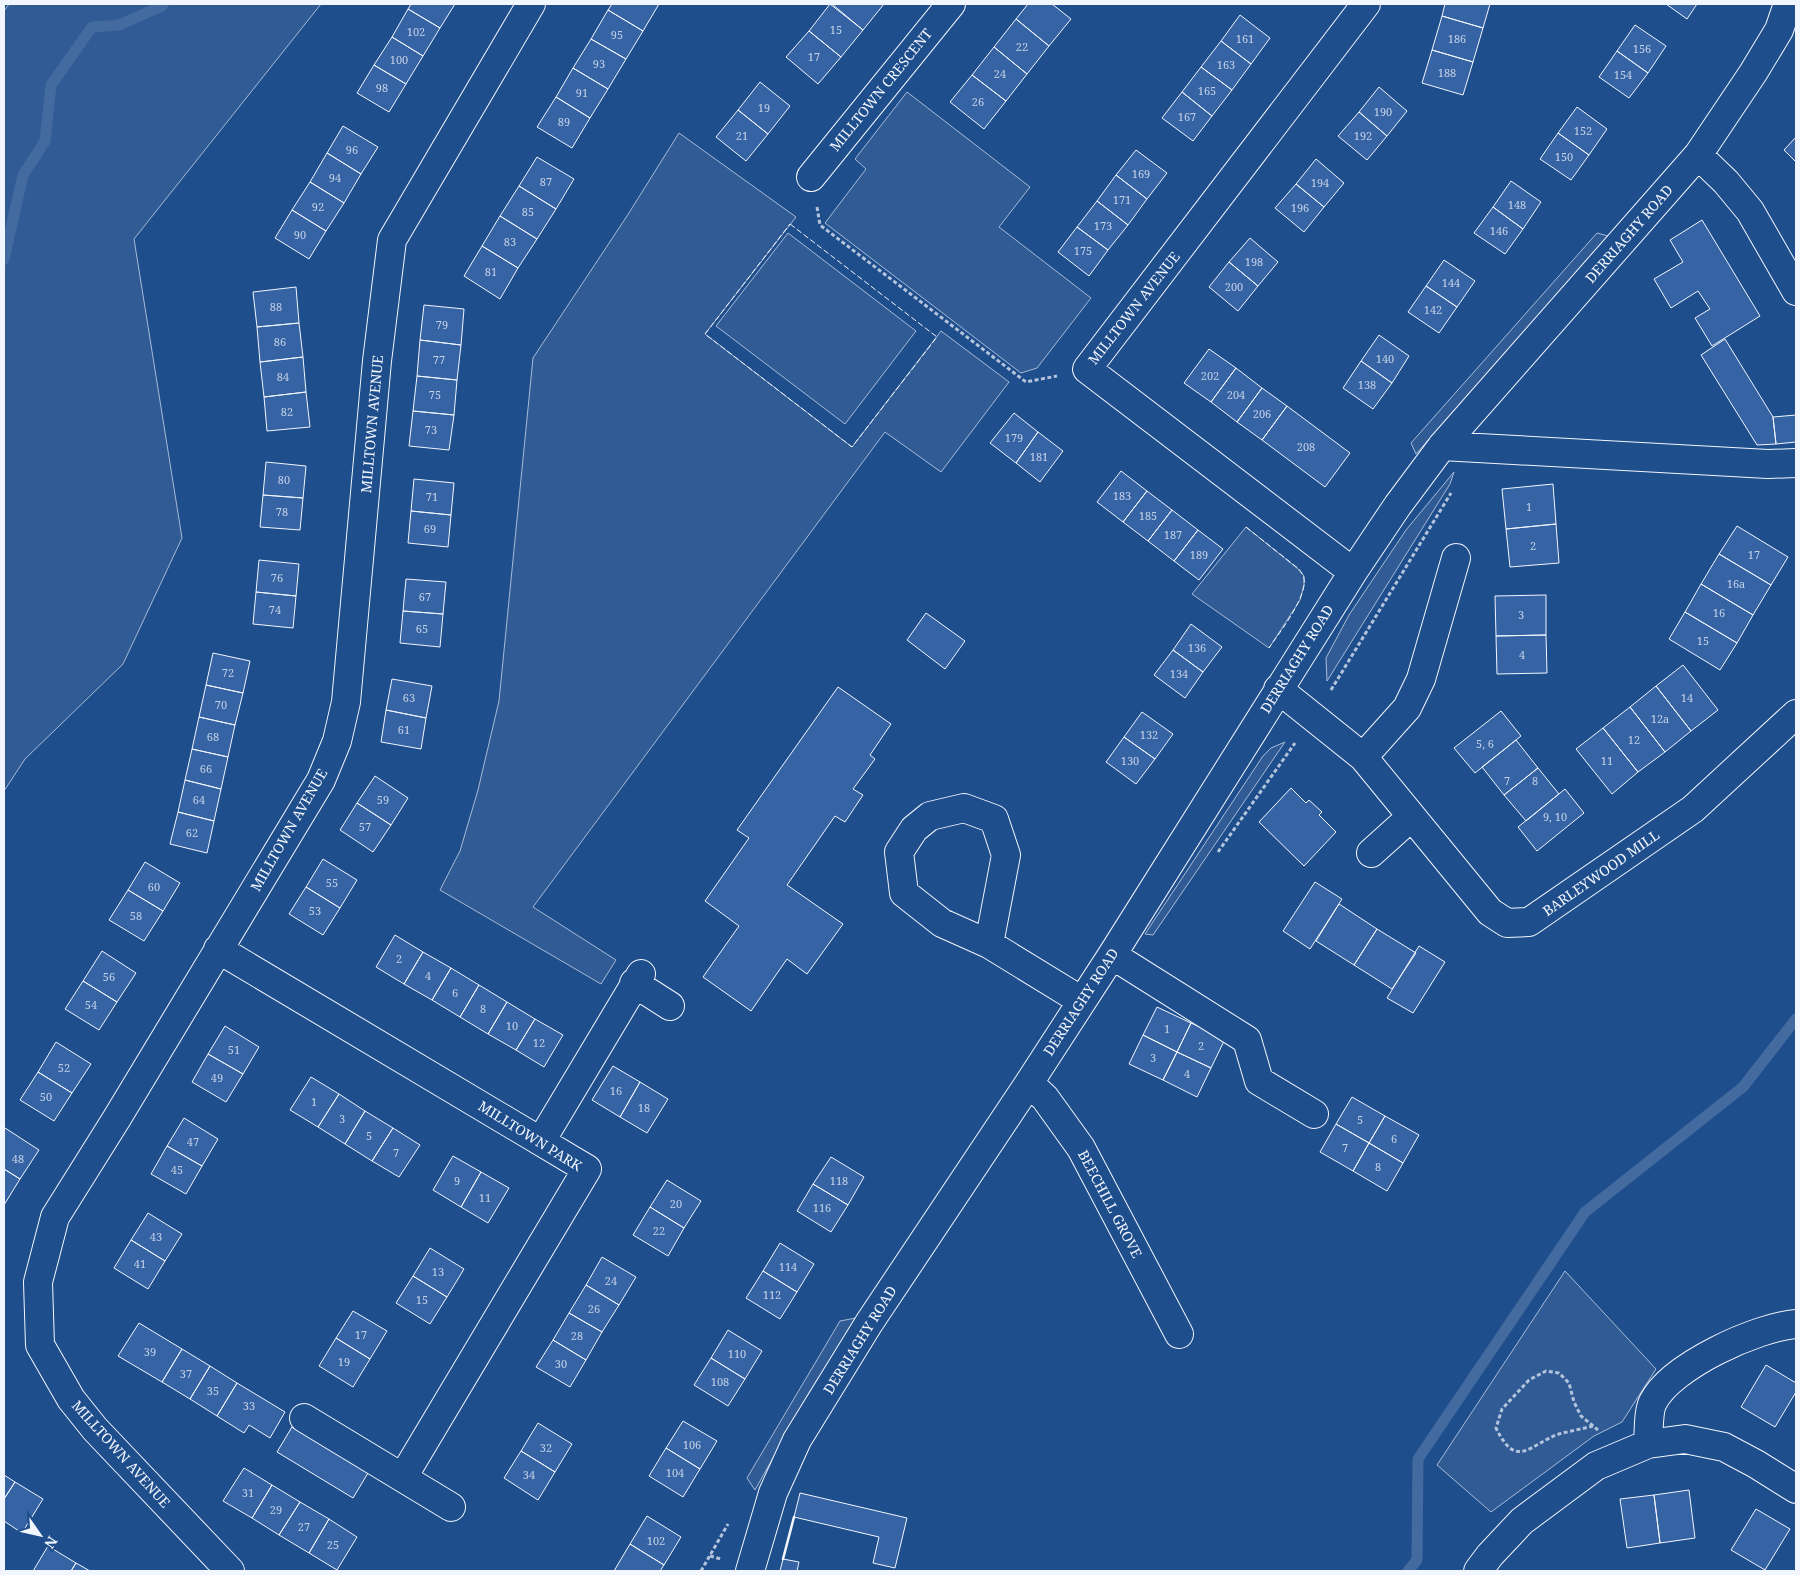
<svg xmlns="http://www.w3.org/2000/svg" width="1800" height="1575" viewBox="0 0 1800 1575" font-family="'Noto Serif',serif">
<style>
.built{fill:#305b95;stroke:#a8bbd7}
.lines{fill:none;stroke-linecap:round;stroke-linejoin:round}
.stream{stroke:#446ba0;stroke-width:11}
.building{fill:#3563a3;stroke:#f2f6ff}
.minor-casing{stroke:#f2f6ff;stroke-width:30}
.path{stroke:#b3c4dc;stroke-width:3;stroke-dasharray:4 2.5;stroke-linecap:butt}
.minor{stroke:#1f4e8c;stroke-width:28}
.fence{stroke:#f2f6ff;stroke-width:1;stroke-dasharray:6 2.5;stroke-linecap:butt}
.wall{stroke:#f2f6ff;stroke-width:2.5}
.labels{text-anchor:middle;stroke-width:4;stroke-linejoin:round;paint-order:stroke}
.number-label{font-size:11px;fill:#c3d1e8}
.street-label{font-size:14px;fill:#f2f6ff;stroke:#1f4e8c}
</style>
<rect width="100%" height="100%" fill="#1f4e8c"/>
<!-- built -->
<path class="built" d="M9 4H321L134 239 182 538 123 664 25 759 4 791V11Z
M907 92 1030 187 999 227 1091 298 1037 368 1021 373 825 223 866 169 855 159Z
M679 133 796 217 705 334 852 447 941 331 1009 382 941 472 885 432 533 907 616 960 601 984 440 890 460 851 478 790 499 701 533 358 627 216Z
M788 233 916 331 845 424 716 326Z
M1597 233 1608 236 1416 454 1411 443Z
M1454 472 1450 484 1327 681 1326 658 1349 615 1406 530Z
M1246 527 1298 569 1304 576V585L1300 600 1269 648 1192 594Z
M1285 742 1153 935 1145 934 1263 756 1271 748Z
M1565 1271 1656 1369 1622 1422 1594 1436 1491 1512 1437 1465Z
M856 1318 811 1390 755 1490 747 1478 840 1321Z"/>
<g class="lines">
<!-- stream -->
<path class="stream" d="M4 259 23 175 45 141 51 85 92 27 119 25 162 6 163 4
M1408 1571 1417 1560 1418 1459 1585 1212 1743 1087 1796 1019"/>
</g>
<!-- building -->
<path class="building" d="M411 4H455L440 28 408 9Z
M612 4H659L643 31 608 10Z
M830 4 863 30 841 57 809 31Z
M832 4H884L863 30Z
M1028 4H1052L1071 19 1049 46 1016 19Z
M1445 4H1490L1483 28 1442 16Z
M1666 4H1697L1687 19Z
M408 9 440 28 423 56 392 37Z
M608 10 643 31 626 59 591 39Z
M1240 15 1270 38 1251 64 1221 41Z
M1442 16 1483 28 1473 62 1432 50Z
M1016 19 1049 46 1027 74 994 47Z
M1635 25 1666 46 1648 73 1617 51Z
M809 31 841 57 818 84 786 57Z
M392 37 423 56 406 84 374 65Z
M591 39 626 59 608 89 573 68Z
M1221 41 1251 64 1232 90 1201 67Z
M994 47 1027 74 1006 101 972 75Z
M1432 50 1473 62 1463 95 1422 83Z
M1617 51 1648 73 1629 98 1599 77Z
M374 65 406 84 389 112 357 93Z
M1201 67 1232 90 1212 116 1182 92Z
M573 68 608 89 590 118 556 97Z
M972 75 1006 101 984 129 950 102Z
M760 82 790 106 768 134 738 110Z
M1379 87 1407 111 1387 136 1359 112Z
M1182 92 1212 116 1193 141 1162 118Z
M556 97 590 118 572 148 537 127Z
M1577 107 1607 129 1589 155 1558 133Z
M738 110 768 134 746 161 716 137Z
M1359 112 1387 136 1367 160 1338 136Z
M343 126 378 147 361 174 327 153Z
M1558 133 1589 155 1571 180 1540 159Z
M1796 137V162L1784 150Z
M1136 150 1167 173 1147 199 1116 175Z
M327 153 361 174 344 203 310 182Z
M537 157 574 179 556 209 519 186Z
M1316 159 1344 183 1324 207 1296 184Z
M1116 175 1147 199 1128 225 1097 201Z
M1511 181 1541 202 1523 229 1493 207Z
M310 182 344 203 326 231 292 210Z
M1296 184 1324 207 1304 232 1275 208Z
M519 186 556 209 537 239 500 216Z
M1097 201 1128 225 1108 250 1077 227Z
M1493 207 1523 229 1505 254 1474 233Z
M292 210 326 231 309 259 275 238Z
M500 216 537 239 518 268 482 246Z
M1702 220 1760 316 1712 346 1695 318 1710 309 1698 291 1671 308 1654 279 1683 262 1670 240Z
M1077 227 1108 250 1089 276 1058 252Z
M1250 238 1278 262 1258 286 1229 262Z
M482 246 518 268 500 299 464 276Z
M1444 260 1475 281 1457 307 1426 286Z
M1229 262 1258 286 1238 311 1209 287Z
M1426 286 1457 307 1439 333 1408 312Z
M296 287 299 323 257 327 253 292Z
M424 305 464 309 461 345 420 340Z
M299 323 303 357 260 362 257 327Z
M1379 335 1409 356 1392 383 1361 361Z
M1725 339 1773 417 1776 444 1757 445 1701 355Z
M420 340 461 345 457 380 417 376Z
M1209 349 1236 368 1211 402 1184 383Z
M303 357 306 392 264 397 260 362Z
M1361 361 1392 383 1373 409 1343 388Z
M1236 368 1262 388 1237 422 1211 402Z
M417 376 457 380 454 415 413 411Z
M1262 388 1287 406 1262 440 1237 422Z
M306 392 310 427 267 431 264 397Z
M1287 406 1350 453 1325 487 1262 440Z
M413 411 454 415 449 450 409 446Z
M1014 413 1038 432 1016 463 990 443Z
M1796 415V442L1776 444 1773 417Z
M1038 432 1063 451 1040 482 1016 463Z
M266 462 306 466 303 498 263 495Z
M1121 471 1147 491 1123 522 1097 502Z
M414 479 454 483 451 515 411 511Z
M1553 484 1556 524 1506 529 1502 489Z
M1147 491 1172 510 1148 541 1123 522Z
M263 495 303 498 300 530 260 527Z
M1172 510 1198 530 1174 561 1148 541Z
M411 511 451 515 448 547 408 543Z
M1556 524 1559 563 1510 567 1506 529Z
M1737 526 1788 557 1771 585 1719 554Z
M1198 530 1223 549 1199 580 1174 561Z
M1719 554 1771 585 1753 615 1701 584Z
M259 560 299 564 296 596 256 592Z
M406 579 446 582 443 614 403 611Z
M1701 584 1753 615 1737 643 1685 612Z
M256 592 296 596 293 628 253 624Z
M1546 595V635L1496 636 1495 596Z
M403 611 443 614 440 647 400 643Z
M1685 612 1737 643 1720 670 1669 639Z
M926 613 965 641 945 669 907 640Z
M1191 624 1222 647 1203 672 1173 650Z
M1546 635 1547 673 1497 674 1496 636Z
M1173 650 1203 672 1185 698 1154 675Z
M213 653 250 661 243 693 206 685Z
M1683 665 1718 710 1691 731 1656 686Z
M392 679 432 686 426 718 386 710Z
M206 685 243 693 235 725 199 717Z
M1656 686 1691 731 1665 752 1630 707Z
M838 687 891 724 870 755 875 759 853 789 863 795 845 822 835 816 787 885 843 924 807 974 787 959 751 1011 703 977 739 926 705 901 749 838 737 830Z
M1630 707 1665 752 1638 772 1603 728Z
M386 710 426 718 421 749 381 742Z
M1501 711 1521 736 1475 773 1454 748Z
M1142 712 1173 734 1155 759 1124 737Z
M199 717 235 725 228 757 192 749Z
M1603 728 1638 772 1612 794 1576 749Z
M1124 737 1155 759 1136 784 1106 762Z
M1516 740 1538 768 1504 795 1482 767Z
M192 749 228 757 221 789 185 780Z
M1538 768 1559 794 1526 821 1504 795Z
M375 776 408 798 391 825 357 803Z
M185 780 221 789 214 821 178 812Z
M1291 788 1306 803 1309 800 1322 812 1319 815 1336 832 1304 866 1259 822Z
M1565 789 1584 813 1537 851 1518 827Z
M357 803 391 825 373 852 340 830Z
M178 812 214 821 207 853 170 844Z
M323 859 357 880 340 908 306 887Z
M145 862 180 883 163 911 128 890Z
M1315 882 1342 899 1310 949 1283 931Z
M306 887 340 908 323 935 289 914Z
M128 890 163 911 144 941 109 920Z
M1339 904 1377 929 1354 965 1316 941Z
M1377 929 1416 953 1392 989 1354 965Z
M395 935 423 952 404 984 376 967Z
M1419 946 1445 962 1413 1013 1387 998Z
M102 951 136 973 117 1002 83 981Z
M423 952 451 968 432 1000 404 984Z
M451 968 479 985 460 1017 432 1000Z
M83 981 117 1002 99 1030 65 1009Z
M479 985 507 1002 488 1034 460 1017Z
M507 1002 535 1019 516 1050 488 1034Z
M1157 1007 1191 1023 1177 1052 1143 1035Z
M535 1019 563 1035 544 1067 516 1050Z
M1191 1023 1225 1039 1211 1068 1177 1052Z
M225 1026 259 1047 243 1074 208 1054Z
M1143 1035 1177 1052 1163 1080 1129 1064Z
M56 1042 91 1064 72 1093 38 1072Z
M1177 1052 1211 1068 1197 1097 1163 1080Z
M208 1054 243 1074 226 1102 192 1082Z
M613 1066 640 1082 620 1117 592 1100Z
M38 1072 72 1093 54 1121 20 1100Z
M311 1077 339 1094 318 1127 290 1110Z
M640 1082 668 1099 647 1133 620 1117Z
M339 1094 365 1111 345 1144 318 1127Z
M1352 1097 1385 1116 1369 1143 1336 1124Z
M365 1111 393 1128 372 1161 345 1144Z
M1385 1116 1419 1135 1403 1163 1369 1143Z
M184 1118 218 1139 202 1166 167 1146Z
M1336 1124 1369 1143 1353 1171 1320 1152Z
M5 1128 39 1150 20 1179 4 1169V1130Z
M393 1128 420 1145 399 1177 372 1161Z
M1369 1143 1403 1163 1387 1191 1353 1171Z
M167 1146 202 1166 186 1194 151 1174Z
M453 1156 481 1172 461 1207 433 1190Z
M831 1157 864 1177 848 1205 813 1184Z
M4 1169 20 1179 4 1205Z
M481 1172 509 1188 488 1223 461 1207Z
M667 1180 701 1201 684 1228 650 1207Z
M813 1184 848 1205 831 1232 797 1211Z
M650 1207 684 1228 668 1256 633 1235Z
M148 1213 182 1234 165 1261 131 1240Z
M131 1240 165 1261 148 1289 114 1268Z
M780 1243 814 1264 797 1292 763 1271Z
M430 1248 464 1269 447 1297 413 1276Z
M602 1257 636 1277 619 1305 586 1285Z
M763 1271 797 1292 780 1319 746 1298Z
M413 1276 447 1297 430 1324 396 1303Z
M586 1285 619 1305 602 1332 569 1313Z
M353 1311 387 1331 370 1359 336 1338Z
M569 1313 602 1332 586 1360 553 1340Z
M139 1323 182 1349 162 1382 118 1356Z
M728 1330 762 1351 745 1379 711 1358Z
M336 1338 370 1359 353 1387 319 1366Z
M553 1340 586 1360 570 1387 536 1367Z
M182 1349 210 1366 190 1399 162 1382Z
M711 1358 745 1379 728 1406 694 1385Z
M1766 1365 1796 1383V1392L1775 1427 1741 1407Z
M210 1366 237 1383 217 1416 190 1399Z
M237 1383 285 1412 270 1438 249 1425 244 1433 217 1416Z
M683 1421 717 1441 700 1469 666 1448Z
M538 1423 572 1444 555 1472 521 1451Z
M292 1427 368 1473 353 1498 277 1452Z
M666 1448 700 1469 683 1497 649 1476Z
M521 1451 555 1472 538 1500 504 1478Z
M244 1468 272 1485 252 1518 223 1501Z
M4 1475 15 1482 4 1499Z
M15 1482 43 1499 22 1533 4 1521V1499Z
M272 1485 300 1502 279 1535 252 1518Z
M1689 1490 1695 1538 1660 1543 1654 1495Z
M800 1493 907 1518 895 1568 873 1563 879 1537 794 1517Z
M1654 1495 1660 1543 1627 1548 1620 1499Z
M300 1502 329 1519 309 1553 279 1535Z
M1756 1509 1790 1529 1765 1570 1731 1550Z
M647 1516 681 1537 664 1565 630 1544Z
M329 1519 357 1537 337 1570 309 1553Z
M630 1544 664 1565 660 1571H614Z
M48 1546 76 1563 71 1571H33Z
M783 1559 799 1562 797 1571H780Z
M76 1563 90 1571H71Z"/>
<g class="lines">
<defs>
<path id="minor" d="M1698 155 1726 182 1750 211 1796 291
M811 177 951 4
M1442 446 1768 464 1796 463
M1353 572 1087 369 1366 4
M1278 689 1363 757 1490 912 1507 923 1529 922 1693 809 1796 714
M1363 757 1407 708 1421 679 1456 558
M1371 853 1411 817
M989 944 1006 855 994 819 964 808 930 816 914 829 899 852 904 893 942 923 989 944 1082 1001
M218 949 587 1169 403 1477
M1112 955 1247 1040 1259 1081 1314 1114
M634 983 670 1006
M1029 1083 1045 1098 1081 1148 1179 1334
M541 1141 641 974
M304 1418 451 1507
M1648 1444C1649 1433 1648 1411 1653 1402 1671 1366 1757 1327 1796 1324
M230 1571 95 1429 71 1399 40 1345 38 1282 55 1217 117 1118 321 780 337 741 346 702 377 361 392 240 531 4
M750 1571 773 1493 797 1440 869 1323 1029 1083 1112 955 1353 572 1398 505 1442 446 1698 155 1753 73 1779 30 1788 4
M1478 1571 1490 1555 1522 1521 1596 1466 1648 1444 1685 1439 1724 1447 1756 1464 1796 1489"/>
</defs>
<!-- minor casing -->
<use href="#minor" class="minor-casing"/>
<!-- path -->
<path class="path" d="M817 207 820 225 1026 382 1057 376
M1331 690 1451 493
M1218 852 1295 743
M1593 1426C1582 1429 1570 1431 1559 1434 1530 1444 1517 1471 1496 1428L1502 1409 1529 1380 1546 1371 1559 1373 1569 1383 1574 1402 1581 1416 1598 1430
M710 1556 721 1559
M701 1571 728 1524"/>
<!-- minor -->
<use href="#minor" class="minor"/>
<!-- fence -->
<path class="fence" d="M790 224 937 337 852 447 705 334Z
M1246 527 1299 569C1300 571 1302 573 1303 575 1311 593 1279 633 1269 648"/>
<!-- wall -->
<path class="wall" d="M783 1559 794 1517"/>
</g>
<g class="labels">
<!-- number labels -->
<g class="number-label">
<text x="836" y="34">15</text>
<text x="416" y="36">102</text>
<text x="617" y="39">95</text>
<text x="1245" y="43">161</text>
<text x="1457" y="43">186</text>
<text x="1022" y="51">22</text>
<text x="1642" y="53">156</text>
<text x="814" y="61">17</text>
<text x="399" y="64">100</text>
<text x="599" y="68">93</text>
<text x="1226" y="69">163</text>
<text x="1447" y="77">188</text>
<text x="1000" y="78">24</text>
<text x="1623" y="79">154</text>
<text x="382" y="92">98</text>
<text x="1207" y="95">165</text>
<text x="582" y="97">91</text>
<text x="978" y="106">26</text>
<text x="764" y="112">19</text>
<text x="1383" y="116">190</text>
<text x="1187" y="121">167</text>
<text x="564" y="126">89</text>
<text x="1583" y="135">152</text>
<text x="742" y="140">21</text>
<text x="1363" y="140">192</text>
<text x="352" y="154">96</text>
<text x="1564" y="161">150</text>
<text x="1141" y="178">169</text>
<text x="335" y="182">94</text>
<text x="546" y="186">87</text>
<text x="1320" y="187">194</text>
<text x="1122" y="204">171</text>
<text x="1517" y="209">148</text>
<text x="318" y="211">92</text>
<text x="1300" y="212">196</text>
<text x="528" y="216">85</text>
<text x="1103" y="230">173</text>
<text x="1499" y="235">146</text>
<text x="300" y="239">90</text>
<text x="510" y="246">83</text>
<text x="1083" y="255">175</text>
<text x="1254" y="266">198</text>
<text x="491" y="276">81</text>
<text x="1451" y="287">144</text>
<text x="1234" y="291">200</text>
<text x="276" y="311">88</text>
<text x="1433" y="314">142</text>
<text x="442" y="329">79</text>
<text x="280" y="346">86</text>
<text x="1385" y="363">140</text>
<text x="439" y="364">77</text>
<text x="1210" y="380">202</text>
<text x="283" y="381">84</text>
<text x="1367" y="389">138</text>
<text x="435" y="399">75</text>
<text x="1236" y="399">204</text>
<text x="287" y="416">82</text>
<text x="1262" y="418">206</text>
<text x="431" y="434">73</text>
<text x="1014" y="442">179</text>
<text x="1306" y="451">208</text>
<text x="1039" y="461">181</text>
<text x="284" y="484">80</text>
<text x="1122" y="500">183</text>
<text x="432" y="501">71</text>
<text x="1529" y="511">1</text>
<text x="282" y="516">78</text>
<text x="1148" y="520">185</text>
<text x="430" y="533">69</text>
<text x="1173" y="539">187</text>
<text x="1533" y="550">2</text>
<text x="1199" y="559">189</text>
<text x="1754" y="559">17</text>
<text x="277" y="582">76</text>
<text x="1736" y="588">16a</text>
<text x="425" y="601">67</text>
<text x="275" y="614">74</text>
<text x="1719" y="617">16</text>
<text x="1521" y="619">3</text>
<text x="422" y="633">65</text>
<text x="1703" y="645">15</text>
<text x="1197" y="652">136</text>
<text x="1522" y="659">4</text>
<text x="228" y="677">72</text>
<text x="1179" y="678">134</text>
<text x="409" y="702">63</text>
<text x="1687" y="702">14</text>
<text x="221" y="709">70</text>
<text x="1660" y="723">12a</text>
<text x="404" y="734">61</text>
<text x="1149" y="739">132</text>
<text x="213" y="741">68</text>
<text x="1634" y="744">12</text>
<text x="1485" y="748">5, 6</text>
<text x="1130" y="765">130</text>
<text x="1607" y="765">11</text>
<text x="206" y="773">66</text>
<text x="1507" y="785">7</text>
<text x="1535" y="785">8</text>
<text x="199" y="804">64</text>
<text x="383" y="804">59</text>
<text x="1555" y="821">9, 10</text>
<text x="365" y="831">57</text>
<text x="192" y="837">62</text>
<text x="332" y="887">55</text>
<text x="154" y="891">60</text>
<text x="315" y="915">53</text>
<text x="136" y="920">58</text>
<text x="399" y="963">2</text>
<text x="428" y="980">4</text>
<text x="109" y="981">56</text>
<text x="455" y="997">6</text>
<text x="91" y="1009">54</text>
<text x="483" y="1013">8</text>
<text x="512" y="1030">10</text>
<text x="1167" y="1033">1</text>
<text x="539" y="1047">12</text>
<text x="1201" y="1050">2</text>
<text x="234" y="1054">51</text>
<text x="1153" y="1062">3</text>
<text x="64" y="1072">52</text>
<text x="1187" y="1078">4</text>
<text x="217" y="1082">49</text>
<text x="616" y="1095">16</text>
<text x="46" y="1101">50</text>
<text x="314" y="1106">1</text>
<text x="644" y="1112">18</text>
<text x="342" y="1123">3</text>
<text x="1360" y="1124">5</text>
<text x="369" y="1140">5</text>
<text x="1394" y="1143">6</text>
<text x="193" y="1146">47</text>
<text x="1345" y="1152">7</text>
<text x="396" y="1157">7</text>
<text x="18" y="1163">48</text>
<text x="1378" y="1171">8</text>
<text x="177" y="1174">45</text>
<text x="457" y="1185">9</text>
<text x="839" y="1185">118</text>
<text x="485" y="1202">11</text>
<text x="676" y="1208">20</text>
<text x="822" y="1212">116</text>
<text x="659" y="1235">22</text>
<text x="156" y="1241">43</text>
<text x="140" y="1268">41</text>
<text x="788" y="1271">114</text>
<text x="438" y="1276">13</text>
<text x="611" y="1285">24</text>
<text x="772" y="1299">112</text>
<text x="422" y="1304">15</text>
<text x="594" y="1313">26</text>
<text x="361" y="1339">17</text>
<text x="577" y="1340">28</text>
<text x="150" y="1356">39</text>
<text x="737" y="1358">110</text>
<text x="344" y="1366">19</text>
<text x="561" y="1368">30</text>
<text x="186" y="1378">37</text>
<text x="720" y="1386">108</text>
<text x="213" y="1395">35</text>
<text x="249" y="1410">33</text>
<text x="692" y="1449">106</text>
<text x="546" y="1452">32</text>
<text x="675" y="1477">104</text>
<text x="529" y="1479">34</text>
<text x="248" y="1497">31</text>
<text x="276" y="1514">29</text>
<text x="304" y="1531">27</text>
<text x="656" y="1545">102</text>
<text x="333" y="1549">25</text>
</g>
<!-- street labels -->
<g class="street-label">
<text transform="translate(881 90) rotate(-51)" y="5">MILLTOWN CRESCENT</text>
<text transform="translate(1629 234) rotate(-49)" y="5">DERRIAGHY ROAD</text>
<text transform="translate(1134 308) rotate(-52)" y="5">MILLTOWN AVENUE</text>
<text transform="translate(372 424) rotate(-85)" y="5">MILLTOWN AVENUE</text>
<text transform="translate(1297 659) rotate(-58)" y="5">DERRIAGHY ROAD</text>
<text transform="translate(289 830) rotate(-60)" y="5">MILLTOWN AVENUE</text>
<text transform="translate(1601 873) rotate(-35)" y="5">BARLEYWOOD MILL</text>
<text transform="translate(1081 1002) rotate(-57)" y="5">DERRIAGHY ROAD</text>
<text transform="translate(530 1136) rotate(32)" y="5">MILLTOWN PARK</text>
<text transform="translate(1110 1204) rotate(62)" y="5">BEECHILL GROVE</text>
<text transform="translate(860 1340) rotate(-58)" y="5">DERRIAGHY ROAD</text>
<text transform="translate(121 1454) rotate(48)" y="5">MILLTOWN AVENUE</text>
</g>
</g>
<!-- border -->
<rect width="1800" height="1575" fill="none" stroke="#f2f6ff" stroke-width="10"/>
<!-- north arrow -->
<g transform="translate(40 1535) rotate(124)" stroke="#1f4e8c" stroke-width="4" paint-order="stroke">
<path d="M0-4L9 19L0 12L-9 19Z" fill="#f2f6ff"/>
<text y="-8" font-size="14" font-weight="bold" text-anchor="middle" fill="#f2f6ff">N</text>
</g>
</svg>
